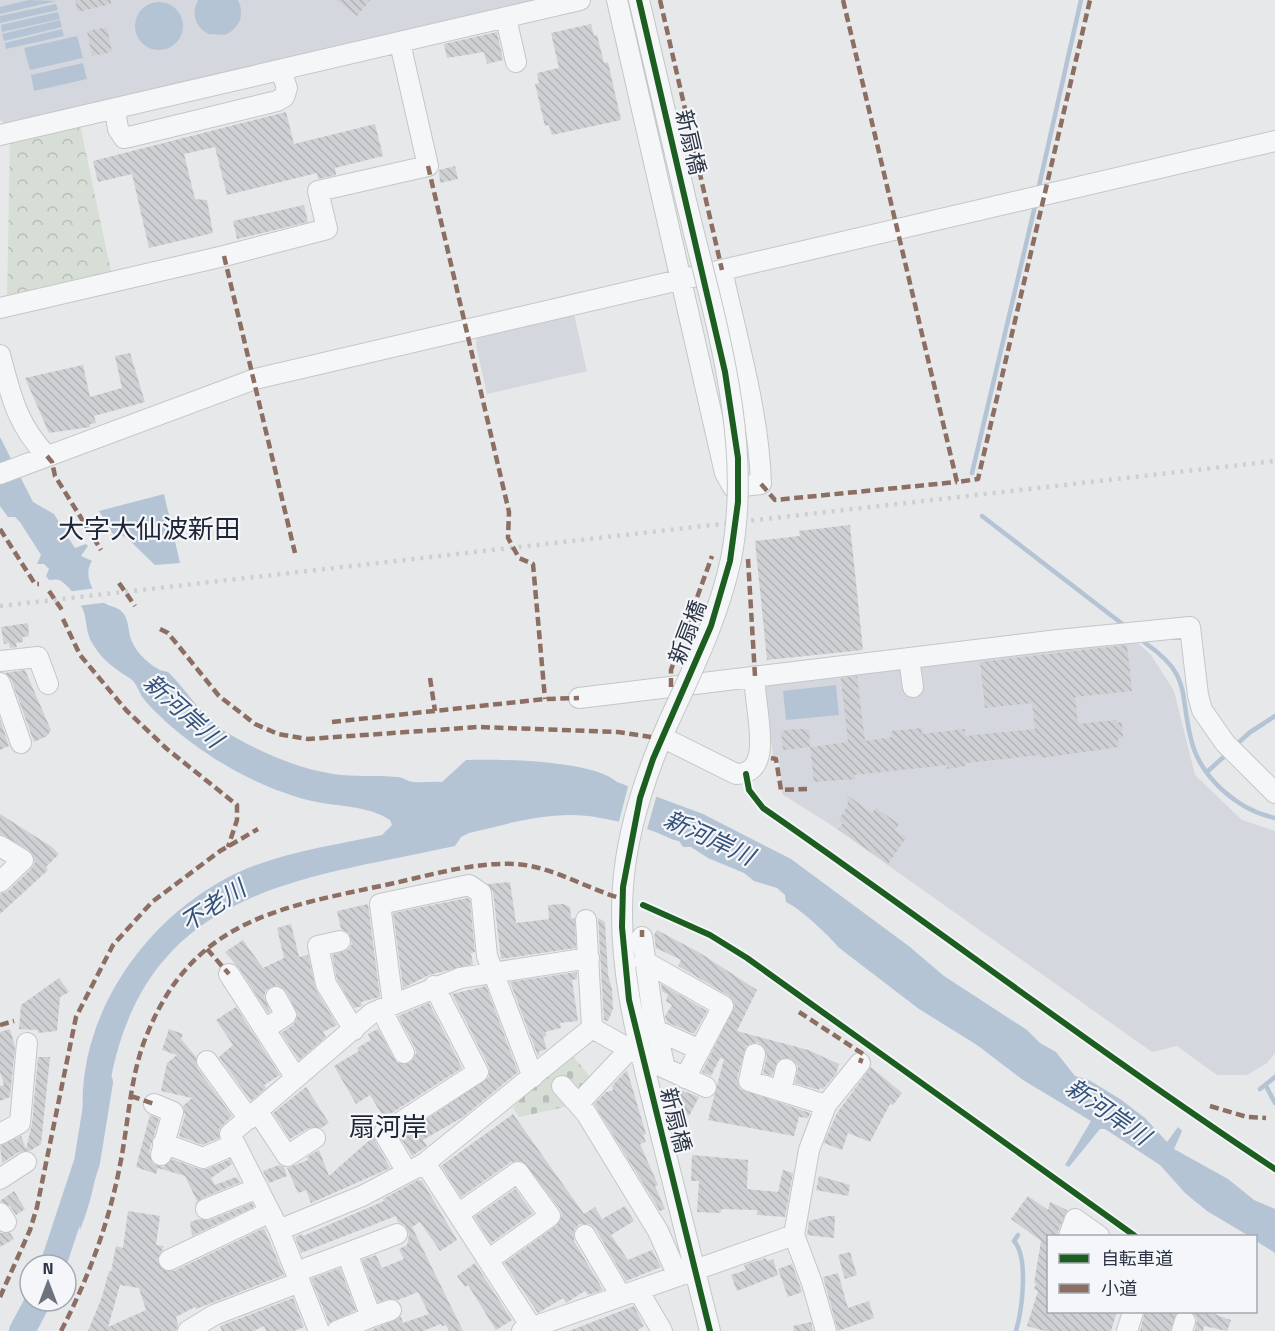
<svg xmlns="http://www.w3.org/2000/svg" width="1275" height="1331" viewBox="0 0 1275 1331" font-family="'Titillium Web','Noto Sans JP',sans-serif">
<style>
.built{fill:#d4d7dd}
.cemetery{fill:url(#cemetery-stones)}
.park{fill:url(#park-crowns)}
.water{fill:#b4c4d5}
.pier{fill:#e6e8ea}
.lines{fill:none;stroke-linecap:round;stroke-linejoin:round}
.stream{stroke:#b4c4d5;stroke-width:4.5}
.river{stroke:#b4c4d5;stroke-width:26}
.building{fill:url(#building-back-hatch);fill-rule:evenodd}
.minor-casing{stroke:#c4c6c8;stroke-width:22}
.minor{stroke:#f5f6f7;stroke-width:20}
.rail{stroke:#cecfd2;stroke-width:4.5;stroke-dasharray:3 6;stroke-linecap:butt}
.minor-bridge-casing{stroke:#c4c6c8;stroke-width:22;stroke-linecap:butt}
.minor-bridge{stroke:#f5f6f7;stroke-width:20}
.quiet{stroke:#8d6e63;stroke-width:4.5;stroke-dasharray:9 4.5;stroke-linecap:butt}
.cycleway-casing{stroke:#f4f6f9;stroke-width:10}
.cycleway{stroke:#1b5e20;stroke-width:6}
.labels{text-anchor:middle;stroke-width:4.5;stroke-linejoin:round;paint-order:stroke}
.street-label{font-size:22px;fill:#2b3445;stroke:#f4f6f9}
.water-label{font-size:24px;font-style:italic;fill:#34527a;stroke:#f4f6f9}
.quarter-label{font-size:26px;fill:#1d2536;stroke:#f4f6f9}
</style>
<defs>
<pattern id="cemetery-stones" width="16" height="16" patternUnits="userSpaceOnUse" patternTransform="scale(1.5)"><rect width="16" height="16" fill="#d6ded6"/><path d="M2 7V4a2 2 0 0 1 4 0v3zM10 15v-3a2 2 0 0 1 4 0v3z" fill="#b8bfb9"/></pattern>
<pattern id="park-crowns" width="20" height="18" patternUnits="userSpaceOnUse" patternTransform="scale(1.5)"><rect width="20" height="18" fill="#d6ded6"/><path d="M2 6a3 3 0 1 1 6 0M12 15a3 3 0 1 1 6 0" fill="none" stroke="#b8bfb9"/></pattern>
<pattern id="building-back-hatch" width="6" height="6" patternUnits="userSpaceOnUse" patternTransform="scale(1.5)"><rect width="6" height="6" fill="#ced0d3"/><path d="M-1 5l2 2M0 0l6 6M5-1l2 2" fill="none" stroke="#b1b3b6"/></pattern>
</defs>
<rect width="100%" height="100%" fill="#e6e8ea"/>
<!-- built -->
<path class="built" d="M0 0H554L10 127 0 120Z
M573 310 587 371 487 394 476 345 477 332Z
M1136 641 1151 655 1174 691 1195 775 1242 820 1275 831V1053L1267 1063 1247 1075H1217L1177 1046 1152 1052 831 825 782 794 779 757 773 756 765 688 769 683Z"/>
<!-- cemetery -->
<path class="cemetery" d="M570 1052 594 1082 573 1105 519 1117 513 1108 543 1075Z"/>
<!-- park -->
<path class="park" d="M80 125 112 276 7 302 10 141Z"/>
<!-- water -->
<path class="water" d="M29 0 56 1 0 14V7Z
M198 0H238C245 15 240 28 225 35L208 34C195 26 191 14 198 0Z
M135 26a24 24 0 1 1 48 0a24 24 0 1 1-48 0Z
M56 4 58 10 0 23V16Z
M58 12 60 19 2 32 1 25Z
M60 20 62 27 4 41 2 34Z
M62 29 64 36 6 49 5 43Z
M77 36 83 58 30 70 24 48Z
M83 63 87 79 34 91 31 75Z
M0 437 33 502 54 514 60 524 66 526 65 533 75 548 86 544 88 546 81 556 92 561C83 574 92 591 103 602 108 607 118 606 123 613 129 620 128 631 131 639 135 652 154 671 168 672 187 690 201 716 224 731 258 751 295 768 333 774 355 777 376 775 397 777 403 777 408 782 414 782 423 783 433 781 442 782L466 760C500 759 593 760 617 782L703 814 791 859 910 947 944 976 1027 1030 1040 1043 1056 1052 1075 1076 1089 1080 1120 1099 1145 1118 1167 1142 1178 1127 1182 1131 1174 1149 1228 1179 1254 1200 1275 1209V1253L1256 1241V1236H1249L1207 1211 1185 1193 1160 1165 1105 1129H1100L1069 1167 1065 1165 1091 1121 1023 1080 977 1045 919 1009 838 947C830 936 798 907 786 902L785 895 777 888 754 881 744 873 708 858 691 847H683L679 841C671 840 666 836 658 833 640 826 619 821 600 818 557 809 511 823 469 833L461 837 455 846C310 878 161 886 116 1056 101 1113 103 1175 80 1230 73 1193 103 1151 98 1116L90 1112 92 1100 88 1102 83 1114C77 1012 150 912 241 871 285 852 335 845 382 835L392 825 390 820C367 805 339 807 312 801 260 789 205 757 165 721 158 714 149 706 143 698 139 692 137 684 131 679 118 671 102 660 94 646 87 636 87 627 85 616 84 607 68 583 59 580 56 579 53 580 49 580L46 576 49 569 44 564H37L41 555 20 522 15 517H8L0 506Z
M164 494 180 563 155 565 126 537 113 534 99 511Z
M836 685 839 715 786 720 783 691Z"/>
<!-- pier -->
<path class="pier" d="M97 588 106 600 110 602 77 606 66 592Z
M629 783 657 794 646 833 618 825Z"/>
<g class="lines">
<!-- stream -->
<path class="stream" d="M1039 186 1081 0
M972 473 1035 206
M982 516 1125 626
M1145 643C1192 675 1179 692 1191 739 1200 778 1238 810 1275 818
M1234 747 1249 733 1275 716
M1208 771 1228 753
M1266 1086 1275 1103
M1260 1089 1275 1077
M1016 1331C1022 1310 1029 1258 1014 1241L1018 1235"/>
<!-- river -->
<path class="river" d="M53 1265 87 1162 100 1082
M22 1331 38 1301"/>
</g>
<!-- building -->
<path class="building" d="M75 0H111V4L78 12Z
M337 0H370L357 16Z
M591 24 594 36 597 35 604 63 608 62 621 120 552 135 549 125 545 126 535 84 539 83 537 73 559 68 551 33Z
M107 27 112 52 92 56 87 31Z
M497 32 503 60 487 64 484 52 447 58 444 44Z
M286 112 294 144 375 124 383 156 335 168 336 175 318 179 317 173 227 195 215 147 184 154 195 199 207 200 213 233 149 248 132 174 98 182 93 161Z
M455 166 458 179 440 183 439 170Z
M304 205 308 222 237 239 233 221Z
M130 353 145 402 94 416 96 423 90 424V427L49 433 25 378 83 365 90 397 122 388 115 356Z
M850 525 863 650 767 660 755 541 800 536 799 531Z
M28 623 29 636 23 637V642L16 643 17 647 10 648 9 643 4 644 1 627Z
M1127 645 1132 691 1075 697 1078 724 1116 720V723L1122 722 1123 738 1118 739 1119 747 1041 758 1040 755 966 763V766L947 769V765L854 775 855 779 814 782 810 747 783 750 781 731 796 729H809L810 747 848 742 841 678 857 676 865 741 892 737 891 731 922 728V734L965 729V736L1035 729 1032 703 985 708 980 662Z
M25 670 51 730 47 736 34 742 11 679 5 673Z
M0 719 9 746 0 750Z
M847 795 872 813 876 808 899 824 895 830 906 838 888 864 838 829 843 823 839 820 848 805Z
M0 814 52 847 59 854 46 867 48 870 0 914V894L8 891 31 869 35 862 29 850 0 834Z
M510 882 516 923 549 919 548 905 563 904 570 907 571 918H575L576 948 501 959 493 892 488 884Z
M467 898 470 900 475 952 471 953 473 964 429 975 403 988 393 913Z
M368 904 380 997 361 1002 362 1006 354 1008 337 980 332 955 348 950 352 944 349 933 341 929 337 911Z
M598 918 605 922 608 975 612 989 613 1009 608 1021 604 1020Z
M291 924 299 957 308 955 316 990 337 1025 323 1032 326 1037 299 1060 281 1033 293 1025 298 1015 286 991 277 985 266 990 264 997 270 1011 268 1013 239 968 225 952 243 940 263 968 284 958 277 928Z
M657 930 700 953 757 990 737 1031 808 1050 839 1064 836 1074 823 1089 820 1088 819 1090 795 1083 798 1066 789 1058 778 1060 772 1076 763 1073 767 1056 763 1046 757 1042 746 1046 737 1078 740 1089 810 1113 808 1118 799 1117 794 1136 708 1120 724 1059 720 1058 711 1076 702 1072 735 1005 729 996 678 966 681 960 656 948 654 935Z
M577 972V979L572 980 578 1021 560 1023 561 1028 545 1032 547 1036 543 1037 547 1049 538 1052 540 1054 538 1056 510 982Z
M59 978 69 992 60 997 57 1031 38 1033V1030L19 1029 21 1005Z
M661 984 707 1011 694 1034 667 1022 665 1016 672 1005 666 1001 668 995 662 991Z
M486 986 518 1072 463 1117 423 1140 427 1146 412 1156 400 1137 489 1077V1067L452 994Z
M429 1003 462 1068 384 1118 370 1095 356 1104 334 1066 359 1051 357 1048 371 1040 368 1034 378 1029 397 1063H410L416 1054 415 1048 398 1016Z
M236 1007 280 1075 264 1085 266 1088 251 1101 219 1057 233 1045 216 1020Z
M10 1029 15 1047 10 1097 0 1101V1086L4 1085 0 1072V1032Z
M169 1029 183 1034 181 1039 196 1057 197 1068 232 1116 219 1129V1138L203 1145 179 1136 185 1115 183 1106 192 1098 161 1091 167 1063 177 1055 162 1050Z
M38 1057H50L41 1144 30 1151 19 1152 2 1163 0 1146 21 1136 26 1149 32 1124Z
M871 1067 902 1093 893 1105 890 1104 870 1142 848 1133 842 1150 824 1143 837 1113Z
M627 1070 646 1134 643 1135 646 1142 640 1144 658 1185 655 1186 665 1209 660 1211 594 1104 606 1092 613 1090 612 1086Z
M306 1087 329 1123 321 1128H309L290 1139 273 1113Z
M675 1088 699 1097 689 1116 680 1111 681 1109 674 1105 675 1103 669 1099Z
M513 1114 584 1214 595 1207 602 1219 625 1206 634 1221 611 1235 615 1241 628 1260 652 1250 661 1267 626 1281 595 1228 590 1224H579L574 1230V1241L603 1290 588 1295 585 1291 566 1303 563 1298 538 1313 504 1263 557 1225 562 1215 560 1209 522 1161 511 1162 461 1197 441 1166Z
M150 1115 159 1119 149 1152 153 1164 163 1167 172 1159 199 1169H207L230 1159 232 1164 211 1178 215 1185 236 1177 241 1182 202 1198 195 1205 197 1201 185 1176 158 1168 156 1174 136 1167Z
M373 1137 390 1168 311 1203 306 1190 298 1193 287 1168 308 1160 307 1157 319 1150 329 1176Z
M692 1155 748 1160 747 1189 778 1192 783 1170 793 1173 785 1217 757 1215V1210L722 1209 720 1213 697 1212 699 1181H691Z
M279 1165 284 1167 287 1176 269 1183 263 1171Z
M819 1176 850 1185 848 1196 816 1190Z
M418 1180 422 1181 457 1240 440 1251 420 1222 412 1227 463 1331H449L446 1325 442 1326 441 1324 423 1331H369L401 1317 403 1323 429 1314 418 1292 398 1300 388 1299 378 1302 362 1260 376 1255 382 1268 404 1259 399 1249 407 1245 409 1235 405 1225 398 1222 396 1216 301 1253 295 1237 302 1234 303 1236 384 1201 383 1199Z
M515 1189 533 1213 491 1243 474 1217Z
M14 1191 25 1209 16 1215 10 1206 0 1201Z
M1028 1196 1048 1210 1050 1202 1067 1210 1057 1234 1056 1236 1048 1234V1311H1117L1111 1331H1045L1027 1326 1038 1291 1034 1289 1036 1283H1034L1041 1241 1011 1219Z
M252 1203 254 1207 192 1236 190 1222 199 1219 210 1220Z
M128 1211 160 1216 156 1245 164 1246 157 1260 163 1270 174 1271 264 1228 284 1275 196 1309 195 1307 176 1317 178 1324 176 1331H88L102 1297 109 1271 111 1272 116 1246 123 1248ZM120 1285 139 1288 146 1310 108 1327Z
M828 1216H835L834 1238 807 1235 809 1221Z
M0 1233H10L14 1239 0 1247Z
M850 1252 857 1275 845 1279 838 1255Z
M766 1258 767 1261 773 1259 778 1275 737 1291 731 1275 746 1270 744 1265Z
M475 1263 512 1320 496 1330 468 1285 465 1287 457 1276Z
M792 1264 802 1292 788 1297 778 1269Z
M340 1268 356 1310 329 1323 311 1279Z
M838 1273 848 1308 869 1301 874 1318 838 1331 823 1277Z
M293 1298 304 1327 294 1331H266L264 1326 253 1331H222L220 1326Z
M634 1306 644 1326 637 1331H569Z
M1145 1311H1178L1170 1331H1140Z
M1192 1311H1206L1231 1320 1227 1331 1204 1326 1203 1331H1195L1197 1319Z
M811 1322 813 1331H794L793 1326Z"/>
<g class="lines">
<defs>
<path id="minor" d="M617 0 725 473 733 487 761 484C759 413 737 340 722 270
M639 0 683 188
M506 18 516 62
M115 109 118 129 124 138 129 137 277 101 284 97 287 88 281 71
M0 135 580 0
M0 308 224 256 327 229 318 191 428 166 400 43
M0 355C11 396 17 425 47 456
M0 474 255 379 1275 141
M909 659 913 687
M0 661 38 657 48 684
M0 683 21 743
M579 698 1058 640 1190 627 1198 695 1202 710 1225 743 1275 793
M669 721C646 773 627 829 623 886 617 966 638 1043 657 1119 675 1190 692 1260 710 1331
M662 737 736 774C778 774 752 704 755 676
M0 846 23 860 0 882
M586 920 592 1028
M642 937 653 1016 665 1068
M340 941 318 946 326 984 354 1030
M644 961 723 1006 685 1078
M229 974 296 1078
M393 1004 380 904 469 885 481 893 487 956 533 1077
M381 1009 404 1053
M265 1029 286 1015 276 997
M656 1030 700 1050
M755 1054 749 1081 826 1105
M207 1061 249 1119
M562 1086 586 1113 658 1231 678 1276
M781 1091 786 1069
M579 1103 629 1050
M154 1104 173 1112 161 1155
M258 1112 287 1156 315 1138
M0 1134 20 1123 27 1043
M163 1143 203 1158 235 1144
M425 1163 532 1328
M407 1172 384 1133 478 1072 434 986
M0 1179 26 1162
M206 1209 258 1188
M0 1213 6 1222
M458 1214 518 1172 550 1216 488 1260
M279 1230 230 1134 372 1013 460 978 589 958
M585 1235 621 1296
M1069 1236 1075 1219 1099 1236
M347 1253 397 1234
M169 1260 270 1212
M296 1272 347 1253 371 1317 337 1331
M638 1290 662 1331
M371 1317 391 1310
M188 1331 214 1315 300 1282
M319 1331 279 1230 362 1196 425 1163 592 1028 656 1064 706 1087
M522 1331 794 1235
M826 1331 812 1283 794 1235 809 1150 826 1105 860 1063
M1127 1331 1133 1312
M1182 1331 1185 1321"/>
</defs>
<!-- minor casing -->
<use href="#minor" class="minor-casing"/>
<!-- minor -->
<use href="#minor" class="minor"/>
<!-- rail -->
<path class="rail" d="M0 606 1275 461"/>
<defs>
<path id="minor-bridge" d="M669 721C693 669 719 616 731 559 755 435 711 309 683 188"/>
</defs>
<!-- minor-bridge casing -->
<use href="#minor-bridge" class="minor-bridge-casing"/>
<!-- minor-bridge -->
<use href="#minor-bridge" class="minor-bridge"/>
<!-- quiet -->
<path class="quiet" d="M660 0 722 270
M843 0 957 482 978 479 1090 0
M428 166 509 512 508 538 519 558 533 564 545 699
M224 256 295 553
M47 456 52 462 55 476 101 550
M761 484 775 500 957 482
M0 529 35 584H39
M748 559 755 676
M119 583 135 606
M49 591 62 610
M63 619 80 655 126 710 167 749 237 805V820L228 847
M160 629 168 633 219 696 255 724 278 734 308 739 478 727 618 732 651 737
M430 678 435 711
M671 687V670L712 556
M332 722 545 699 579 698
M771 758 776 759 781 790 807 789
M642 930V937
M207 949 229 974
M799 1012 863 1054 860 1063
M0 1025 14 1021
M131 1096 154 1104
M1210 1106 1247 1117 1266 1118
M0 1297 30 1230 37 1207 76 1017 113 945 152 902 220 851 258 829
M61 1331C88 1279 109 1223 120 1165 129 1121 130 1073 148 1032 195 918 283 907 390 884 431 875 473 862 515 864 552 866 587 889 623 899"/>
<defs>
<path id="cycleway" d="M639 0 725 372 738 458V502L730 561 711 626 653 759 640 798 623 887 622 927 629 1000 710 1331
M746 774 749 790 763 808C935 927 1101 1054 1275 1169
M643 905 710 935 747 958 1135 1236"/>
</defs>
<!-- cycleway casing -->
<use href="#cycleway" class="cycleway-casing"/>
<!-- cycleway -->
<use href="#cycleway" class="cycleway"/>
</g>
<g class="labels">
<!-- street labels -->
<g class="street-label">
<text transform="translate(691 142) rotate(77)" y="8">新扇橋</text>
<text transform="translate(687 632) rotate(-69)" y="8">新扇橋</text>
<text transform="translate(676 1120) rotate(76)" y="8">新扇橋</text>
</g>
<!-- water labels -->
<g class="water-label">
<text transform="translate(183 711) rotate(42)" y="8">新河岸川</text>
<text transform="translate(709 838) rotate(25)" y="8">新河岸川</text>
<text transform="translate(213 906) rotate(-33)" y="8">不老川</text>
<text transform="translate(1108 1112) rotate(35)" y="8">新河岸川</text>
</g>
<!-- quarter labels -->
<g class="quarter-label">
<text x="149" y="538">大字大仙波新田</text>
<text x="388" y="1136">扇河岸</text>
</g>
</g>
<!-- legend -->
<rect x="1047" y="1235" width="210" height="78" fill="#f4f6f9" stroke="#a4a8b1" stroke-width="1.5"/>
<rect x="1059" y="1254" width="30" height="9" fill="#1b5e20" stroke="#a4a8b1" stroke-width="1.5"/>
<text x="1101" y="1265" font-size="18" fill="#2b3445">自転車道</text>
<rect x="1059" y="1284" width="30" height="9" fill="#8d6e63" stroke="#a4a8b1" stroke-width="1.5"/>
<text x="1101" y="1295" font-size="18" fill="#2b3445">小道</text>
<!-- north arrow -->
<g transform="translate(48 1283)"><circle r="28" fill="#f4f6f9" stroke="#a4a8b1" stroke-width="1.5"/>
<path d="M0-4.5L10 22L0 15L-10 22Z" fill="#6c737f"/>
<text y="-9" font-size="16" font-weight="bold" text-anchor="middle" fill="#2b3445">N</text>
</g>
</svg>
